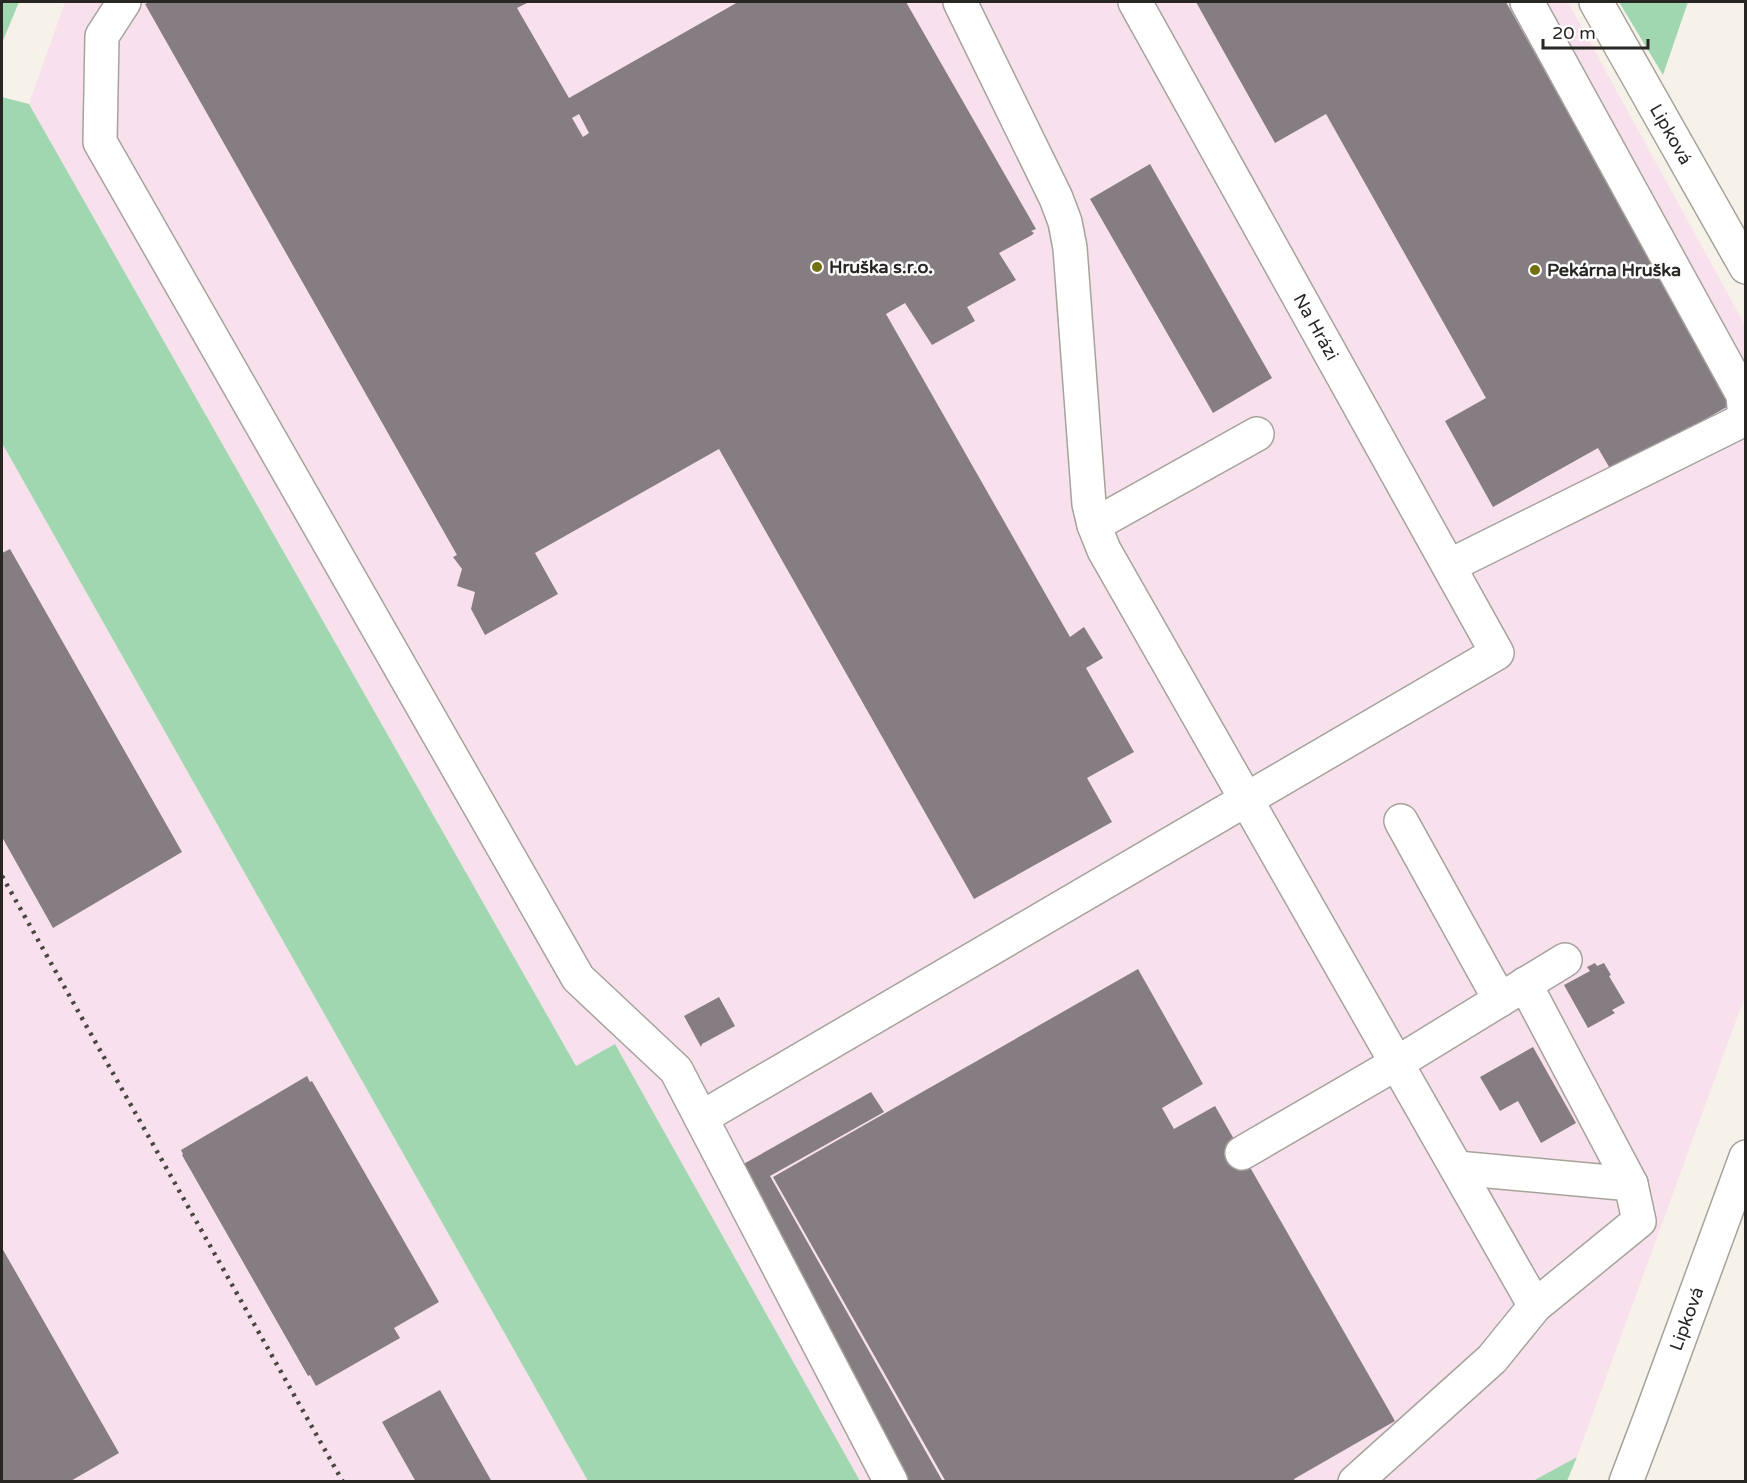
<svg xmlns="http://www.w3.org/2000/svg" width="1747" height="1483" viewBox="0 0 1747 1483" font-family="'Varela Round',sans-serif">
<style>
.industrial{fill:#f8e1ed}
.green{fill:#a0d7b1}
.building{fill:#857d82;fill-rule:evenodd}
.lines{fill:none;stroke-linecap:round;stroke-linejoin:round}
.minor-casing{stroke:#a6a39b;stroke-width:36}
.minor{stroke:#fff;stroke-width:33}
.rail{stroke:#494642;stroke-width:4.5;stroke-dasharray:3 6;stroke-linecap:butt}
.poi-dot{fill:#737012;stroke:#fff;stroke-width:2}
.labels{text-anchor:middle;stroke-width:5;stroke-linejoin:round;paint-order:stroke}
.street-label{font-size:18px;fill:#282623;stroke:#fff}
.poi-label{font-size:18px;font-weight:bold;fill:#282623;stroke:#fff;text-anchor:start}
</style>
<rect width="100%" height="100%" fill="#f6f2e9"/>
<!-- industrial -->
<path class="industrial" d="M65 2H1568L1746 327 1745 996 1577 1457 1533 1482 860 1481 615 1045 576 1066 29 104Z
M2 443 407 1160 588 1481H2Z"/>
<!-- green -->
<path class="green" d="M2 2H19L2 43Z
M1619 2H1688L1663 75Z
M2 97 29 104 576 1066 615 1044 860 1481H588L2 443Z
M1577 1457 1567 1481H1533Z"/>
<!-- building -->
<path class="building" d="M150 2H529L517 8 569 98 738 2H906L1036 229 1031 231 1034 233 1032 235 999 253 1016 280 967 307 975 321 932 345 905 303 886 314 1070 637 1084 627 1103 658 1086 668 1134 752 1087 778 1112 822 974 899 719 449 535 553 558 594 485 635 471 609 475 592 457 586 462 569 453 557 457 555 145 4ZM579 114 589 133 583 137 572 118Z
M1196 2H1506L1732 404 1612 472 1598 448 1493 507 1445 421 1486 398 1326 114 1275 143Z
M1150 164 1272 378 1213 413 1090 199Z
M10 549 182 852 53 928 2 837V553Z
M1595 963 1597 966 1604 963 1611 975 1609 976 1625 1003 1612 1010 1615 1013 1588 1028 1564 985 1590 971 1587 967Z
M1138 969 1203 1084 1162 1108 1174 1129 1215 1106 1395 1421 1294 1479 1296 1482H946L773 1177Z
M719 997 735 1026 702 1044 701 1047 684 1016Z
M1533 1047 1576 1123 1541 1143 1518 1101 1500 1111 1480 1077Z
M307 1076 310 1082 312 1081 439 1302 394 1328 400 1338 316 1386 310 1375 308 1376 182 1155 183 1154 181 1150Z
M871 1092 884 1112 770 1176 943 1482H908L731 1171Z
M2 1248 119 1453 69 1482H2Z
M440 1390 492 1482H416L382 1422Z"/>
<g class="lines">
<defs>
<g id="minor">
<path d="M124 2 102 36 100 142 578 978 676 1070 891 1482"/>
<path d="M960 2 1056 198 1065 222 1070 248 1089 504 1094 525 1104 550 1535 1306"/>
<path id="s1" d="M1596 2 1746 267"/>
<path d="M1094 525 1257 434"/>
<path d="M1449 566 1745 419 1743 395 1527 2"/>
<path d="M1401 821 1500 1000"/>
<path d="M1525 984 1631 1184"/>
<path d="M701 1118 1497 653 1135 2"/>
<path d="M1242 1153 1397 1063 1565 960"/>
<path d="M1355 1482 1492 1359 1535 1306 1639 1221 1631 1184 1457 1168"/>
<path id="s2" d="M1626 1482 1651 1416 1746 1157"/>
</g>
</defs>
<!-- minor casing -->
<use href="#minor" class="minor-casing"/>
<!-- minor -->
<use href="#minor" class="minor"/>
<!-- rail -->
<path class="rail" d="M2 876 343 1482"/>
</g>
<!-- markers -->
<g class="poi-dot">
<circle cx="817" cy="267" r="6"/>
<circle cx="1535" cy="270" r="6"/>
</g>
<g class="labels">
<!-- street labels -->
<g class="street-label">
<text dy="6" stroke="none"><textPath href="#s1" startOffset="152">Lipková</textPath></text>
<text transform="translate(1316 327) rotate(61)" y="6">Na Hrázi</text>
<text dy="6" stroke="none"><textPath href="#s2" startOffset="174">Lipková</textPath></text>
</g>
<!-- poi labels -->
<g class="poi-label">
<text x="829" y="273">Hruška s.r.o.</text>
<text x="1547" y="276">Pekárna Hruška</text>
</g>
</g>
<!-- border -->
<rect width="1747" height="1483" fill="none" stroke="#282623" stroke-width="6"/>
<!-- scale -->
<path d="M1543 39v9h105v-9" fill="none" stroke="#282623" stroke-width="3"/>
<text x="1552" y="39" font-size="18" fill="#282623" stroke="#ffffff" stroke-width="4.5" paint-order="stroke">20 m</text>
</svg>
